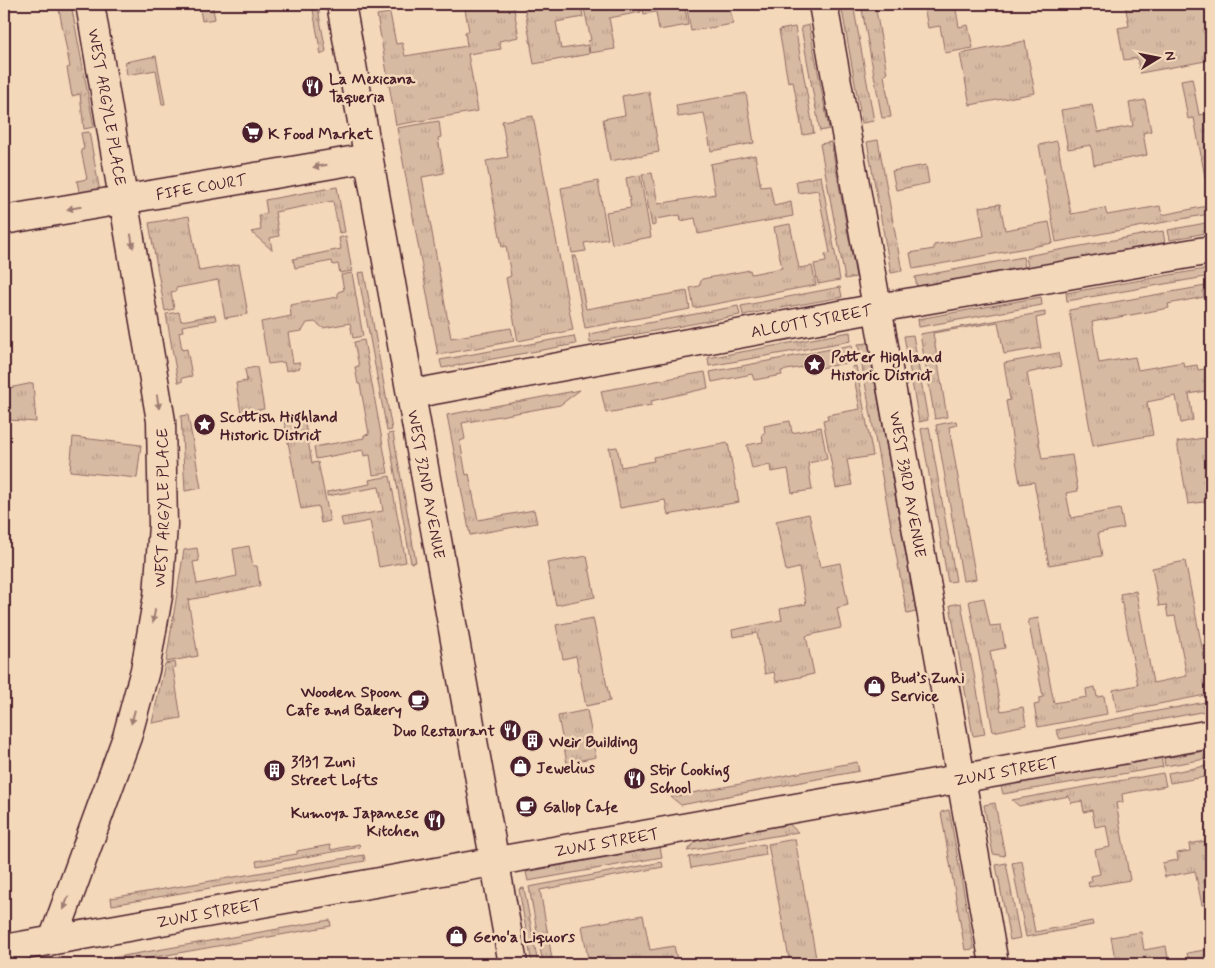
<svg xmlns="http://www.w3.org/2000/svg" width="1215" height="968" viewBox="0 0 1215 968" font-family="Mynerve,sans-serif">
<style>
.grass{fill:url(#grass-tufts);stroke:#906c66}
.lines{fill:none;stroke-linecap:round;stroke-linejoin:round}
.minor-casing{stroke:#4a1f2b;stroke-width:31}
.minor{stroke:#f3d8ba;stroke-width:28}
.oneway{fill:#9e7c72}
.labels{text-anchor:middle;stroke-width:5;stroke-linejoin:round;paint-order:stroke}
.poi-label{font-size:16px;font-weight:bold;fill:#4a1f2b;stroke:#f3d8ba;text-anchor:start}
.street-label{font-size:16px;fill:#4a1f2b;stroke:#f3d8ba}
</style>
<defs>
<pattern id="grass-tufts" width="24" height="20" patternUnits="userSpaceOnUse" patternTransform="scale(1.25)"><rect width="24" height="20" fill="#d7baa2"/><path d="M3 7l-1-3M5 7V3M7 7l1-3M15 17l-1-3M17 17v-4M19 17l1-3" fill="none" stroke="#ba9f8c"/></pattern>
</defs>
<rect width="100%" height="100%" fill="#f3d8ba"/>
<filter id="ink" filterUnits="userSpaceOnUse"><feTurbulence type="fractalNoise" baseFrequency=".02" numOctaves="2"/><feDisplacementMap in="SourceGraphic" scale="10" xChannelSelector="R" yChannelSelector="G"/><feConvolveMatrix kernelMatrix="1 2 1 2 8 2 1 2 1" color-interpolation-filters="sRGB"/></filter>
<g filter="url(#ink)">
<!-- grass -->
<path class="grass" d="M58 4H71L94 127 84 129 80 94 72 96 67 68 70 67Z
M199 4H212L215 19 202 21Z
M312 4H317L326 51 321 55Z
M464 4H513L519 37 499 41 501 49 468 54 478 111 396 125 377 15 390 13 396 44 402 43 405 56 467 46 465 32 469 31Z
M524 4H581L583 17 556 22 561 49 588 45 589 54 534 64Z
M583 4H640L641 12 609 18 615 49 590 53 588 41 591 40Z
M642 4H684L688 25 659 30 656 12 644 14Z
M686 4H729L733 24 691 31Z
M841 4H853L874 121 862 123Z
M861 4H875L887 74 884 75 891 117 882 118Z
M934 4H955L959 27 968 25 973 48 945 53 940 26 928 28 924 6Z
M1125 4H1179L1180 8 1211 4V60L1140 73 1137 58 1124 60 1118 28 1129 26Z
M809 25 829 129 820 131 801 27Z
M795 27 814 133 803 135 793 81 788 82 779 30Z
M1025 41 1035 93 970 105 960 54Z
M156 56 165 104H162L156 70 127 75 125 62Z
M1192 78 1199 115 1211 113V193H1208L1194 118 1188 119 1181 80Z
M649 91 659 152 610 161 603 119 625 115 622 96Z
M746 93 754 143 711 151 704 113 678 117 676 105Z
M1145 100 1151 131 1143 133 1147 155 1094 165 1091 145 1068 149 1061 110 1092 105 1098 132 1133 126 1129 103Z
M533 116 573 330 518 341 506 278 511 276 506 246 502 247 486 161 508 157 502 121Z
M439 121 441 137 438 138 444 173 422 177 451 338 511 328 514 341 438 355 397 128Z
M89 132 100 192 80 196 77 181 87 179 81 150 84 149 81 133Z
M878 140 902 271 891 273 867 142Z
M1057 141 1071 214 1105 208 1107 215 1160 206 1162 215 1207 206 1209 214 1056 242 1039 145Z
M831 142 856 277 845 279 820 144Z
M755 155 761 187 770 186 774 206 791 202 793 216 698 234 695 218 681 221 680 215 655 219V225L652 226 642 174 652 173 658 204 715 194 710 164Z
M926 165 929 183 896 190 892 171Z
M640 175 651 237 612 244 606 212 631 208 626 178Z
M821 176 840 280 818 284 814 264 826 262 825 254 830 253 818 190 798 193 796 181Z
M598 181 608 239 584 243 586 251 572 253 561 188Z
M337 187 345 232 339 233 333 201 275 212 279 236 270 238 272 250 251 232 261 230 259 215 267 213 265 200Z
M1000 204 1005 230 1049 222 1053 243 913 269 910 253 934 249V245L984 236 979 207Z
M189 216 199 271 239 264 248 314 225 318 218 280 176 288V291L171 292 174 309 165 311 149 223Z
M1211 222V232L1170 240 1168 230Z
M790 224 799 268 812 266 816 285 694 308 690 288 699 286 702 279 750 270 751 274 782 268 774 227Z
M1163 231 1165 243 1028 268 1026 256Z
M346 236 352 271 340 273 338 264 333 265 332 261 295 268 293 259 341 249 339 238Z
M572 256H576L586 309 687 291 690 309 585 328Z
M1023 257 1025 267 917 287 915 277Z
M1211 268V276L1067 301 1066 293Z
M364 272 392 430 387 431 358 273Z
M352 273 363 336 353 338 350 323 323 328 315 322 307 323 302 331 288 333 293 363 299 362 300 368 286 371 284 362 268 364 261 322 291 316 290 305 338 297V292L344 290 341 275Z
M1211 285V290L1203 291 1204 297 1168 304 1169 308 1092 322 1099 363 1135 357 1138 370 1183 362 1184 367 1197 365 1198 370 1211 368V390L1189 394 1193 420 1181 423 1176 396 1147 402 1153 435 1093 446 1069 310Z
M840 287 842 297 743 315 741 306Z
M1041 297 1042 305 919 327 918 319Z
M738 306 740 315 590 343 589 334Z
M179 312 181 321 215 315 216 320 182 326 183 331 179 332 182 350 187 349 192 376 182 378V382H178L166 314Z
M1045 312V316L1036 318 1041 348 1004 354 998 322 933 333 947 417 935 419 920 334Z
M850 332 851 341 709 366 708 358Z
M913 335 928 420 919 422 904 336Z
M574 336 576 344 442 368 440 360Z
M364 340 388 473 373 475 370 455 364 456 363 450 316 459 314 447 364 438V435L369 434 360 384H358L355 367 359 366 354 342Z
M868 343 916 612 907 614 858 344Z
M852 345 855 361 821 368 820 364 781 371 782 375 754 380 752 374 712 382 710 372Z
M1058 353 1061 366 1027 373 1042 459 1072 455 1078 491 1066 493 1071 518 1120 509 1124 528 1098 533 1102 556 1049 565 1034 482 1020 484 1006 401 1010 400 1004 363Z
M856 366 873 456 847 460 852 485 836 488 823 420 828 419 827 415 860 409 852 367Z
M257 367 264 409 241 413 236 383 247 381 245 369Z
M705 372 708 388 651 401 652 405 606 413 601 391Z
M33 383 36 422 10 420 9 388Z
M580 390 560 405 462 423 465 439 460 441 466 475 469 474 478 520 534 510 537 523 470 535 447 415Z
M303 413 312 463 318 462 330 521 321 523 318 506 301 509 283 416Z
M188 415 201 488 185 491 181 416Z
M790 421 792 433 821 427 827 459 808 463 812 490 792 493 788 469 771 472 770 465 752 469 747 445 763 442 762 434 765 433 764 426Z
M956 421 957 425 949 427 976 579 963 581 936 425Z
M929 427 956 581 948 582 921 429Z
M393 433 416 562 411 563 388 434Z
M73 437 141 445 137 478 70 471Z
M1211 437V501L1188 504 1177 442Z
M728 443 739 502 668 515 665 500 620 508 609 448 617 447 621 467 654 461 653 457Z
M390 476 406 562 379 567 370 521 343 526 341 518 383 511 379 487 327 496V492L370 484 369 480Z
M809 514 820 567 840 563 848 605 837 608 841 628 806 636 814 674 776 682 774 672 765 674 757 633 733 637 732 630 782 620 780 609 806 604 799 568 786 571 776 521Z
M249 546 253 566H257L260 586 188 600 198 656 166 662 184 550 197 548 199 561 193 562 197 584 237 576 233 549Z
M587 556 595 597 556 605 547 563Z
M1185 561 1207 672H1211V694L1117 712 1113 690 1138 685 1120 594 1136 591 1153 683 1187 676 1175 616 1168 617 1166 605 1159 606 1152 568Z
M984 598 990 626 1001 625 1005 648 990 651 1001 711 1023 707 1026 725 993 732 969 601Z
M961 603 985 734 973 736 950 605Z
M593 618 610 701 586 706 576 656 563 659 556 625Z
M1038 618 1054 703 1087 697 1086 689 1095 687 1097 697 1104 696 1107 714 1038 727 1034 705 1039 704V698L1043 697 1028 620Z
M175 662 176 667 173 668 181 718 152 723 165 664Z
M1211 701V710L1060 739 1056 730Z
M587 710 596 757 567 763 558 716Z
M1211 750V758L1165 766 1164 758Z
M1161 758 1163 767 1003 794 1001 786Z
M857 762 859 771 681 805 671 797Z
M1211 765V776L1170 783 1168 773Z
M1163 773 1166 786 1122 794 1123 802 1116 803 1130 880 1089 887 1088 882 1092 881 1091 876 1100 874 1095 850 1110 847 1106 825 1095 827 1092 810 1084 812 1082 801 1071 803 1069 796 1019 806 1012 800Z
M995 803 1005 856 993 854 984 805Z
M949 810 974 949 965 950 941 812Z
M789 824 798 832 687 851 697 840Z
M795 839 817 964H790L768 844Z
M1211 840V874L1205 875 1210 904 1202 905 1195 871 1165 877 1162 863 1178 860 1177 853 1190 851 1189 844Z
M359 844 360 847 257 866 256 861 297 854V851L330 845 331 850Z
M764 844 766 855 691 868 689 857Z
M660 847 662 857 528 881 526 872Z
M364 855 365 861 112 905 111 898Z
M1022 861 1035 932 1092 921 1093 925 1026 937 1012 863Z
M662 862 663 867 540 890 553 964H543L529 887Z
M1006 863 1020 938 1010 940 996 865Z
M524 888 538 964H532L519 889Z
M643 915 650 950 674 946 678 964H589L582 926Z
M330 920 331 926 116 964H77Z
M1141 932 1144 950 1166 946 1169 964H1116L1111 937Z
M1211 949V964H1190L1187 953Z"/>
<g class="lines">
<defs>
<g id="minor">
<path id="s1" d="M341 4 513 964"/>
<path id="s2" d="M823 4 994 964"/>
<path id="s3" d="M4 220 368 158"/>
<path id="s4" d="M412 394 878 308 1211 250"/>
<path id="s5" d="M53 940 127 737 145 670 158 596 163 525 161 421 90 4"/>
<path id="s6" d="M4 949 1211 734"/>
</g>
</defs>
<!-- minor casing -->
<use href="#minor" class="minor-casing"/>
<!-- minor -->
<use href="#minor" class="minor"/>
</g>
<!-- one-way arrows -->
<defs><path id="oneway-solid" d="M-6-.8H1V-3.2L6.5 0L1 3.2V.8H-6Z" transform="scale(1.25)"/></defs>
<g class="oneway">
<use href="#oneway-solid" transform="translate(320 166) rotate(170)"/>
<use href="#oneway-solid" transform="translate(74 208) rotate(170)"/>
<use href="#oneway-solid" transform="translate(132 241) rotate(81)"/>
<use href="#oneway-solid" transform="translate(158 402) rotate(81)"/>
<use href="#oneway-solid" transform="translate(154 616) rotate(100)"/>
<use href="#oneway-solid" transform="translate(133 717) rotate(105)"/>
<use href="#oneway-solid" transform="translate(66 903) rotate(110)"/>
</g>
</g>
<!-- icons -->
<defs>
<symbol id="restaurant-disc" viewBox="-11 -11 22 22"><circle r="9.5" fill="#4a1f2b" stroke="#f3d8ba"/><path d="M-5-6h1v4h1v-4h1v4h1v-4h1v5L-1.5 .5V6h-2V.5L-5-1ZM5-6V6H3V1.5H1.5Q1.5-4 5-6Z" fill="#fff"/></symbol>
<symbol id="supermarket-disc" viewBox="-11 -11 22 22"><circle r="9.5" fill="#4a1f2b" stroke="#f3d8ba"/><path d="M-6-5.5h2.5l.6 2H6L4.5 2H-2.5L-4.4-4H-6ZM-1.5 3.2a1.3 1.3 0 1 0 .1 0ZM3 3.2a1.3 1.3 0 1 0 .1 0Z" fill="#fff"/></symbol>
<symbol id="sight-disc" viewBox="-11 -11 22 22"><circle r="9.5" fill="#4a1f2b" stroke="#f3d8ba"/><path d="M0-6L1.8-2.2L6-1.7L2.9 1.2L3.7 5.4L0 3.3L-3.7 5.4L-2.9 1.2L-6-1.7L-1.8-2.2Z" fill="#fff"/></symbol>
<symbol id="shop-disc" viewBox="-11 -11 22 22"><circle r="9.5" fill="#4a1f2b" stroke="#f3d8ba"/><path d="M-5-2.5h2.3a2.7 3.5 0 0 1 5.4 0H5L5.5 6h-11ZM-1.5-2.5h3a1.5 2.3 0 0 0-3 0Z" fill="#fff"/></symbol>
<symbol id="cafe-disc" viewBox="-11 -11 22 22"><circle r="9.5" fill="#4a1f2b" stroke="#f3d8ba"/><path d="M-5.5-4.5H6V0H3Q3 3.5 0 3.5H-2.5Q-5.5 3.5-5.5 0ZM3-3.2v2h1.7v-2ZM-6 4.5H4V6H-6Z" fill="#fff"/></symbol>
<symbol id="building-disc" viewBox="-11 -11 22 22"><circle r="9.5" fill="#4a1f2b" stroke="#f3d8ba"/><path d="M-4-6H4V6H1V3H-1V6H-4ZM-2.5-4.3h1.7v1.8h-1.7ZM.8-4.3h1.7v1.8H.8ZM-2.5-1h1.7V.8h-1.7ZM.8-1h1.7V.8H.8Z" fill="#fff"/></symbol>
</defs>
<g fill-rule="evenodd">
<use href="#restaurant-disc" x="300" y="74" width="25" height="25"/>
<use href="#supermarket-disc" x="240" y="120" width="25" height="25"/>
<use href="#sight-disc" x="802" y="352" width="25" height="25"/>
<use href="#sight-disc" x="192" y="412" width="25" height="25"/>
<use href="#shop-disc" x="862" y="674" width="25" height="25"/>
<use href="#cafe-disc" x="406" y="688" width="25" height="25"/>
<use href="#restaurant-disc" x="498" y="718" width="25" height="25"/>
<use href="#building-disc" x="520" y="728" width="25" height="25"/>
<use href="#shop-disc" x="508" y="754" width="25" height="25"/>
<use href="#building-disc" x="262" y="758" width="25" height="25"/>
<use href="#restaurant-disc" x="622" y="766" width="25" height="25"/>
<use href="#cafe-disc" x="514" y="794" width="25" height="25"/>
<use href="#restaurant-disc" x="422" y="808" width="25" height="25"/>
<use href="#shop-disc" x="444" y="924" width="25" height="25"/>
</g>
<g class="labels">
<!-- poi labels -->
<g class="poi-label">
<text x="329" y="84">La Mexicana<tspan x="329" dy="18">Taqueria</tspan></text>
<text x="268" y="139">K Food Market</text>
<text x="831" y="362">Potter Highland<tspan x="831" dy="18">Historic District</tspan></text>
<text x="220" y="422">Scottish Highland<tspan x="220" dy="18">Historic District</tspan></text>
<text x="891" y="683">Bud’s Zuni<tspan x="891" dy="18">Service</tspan></text>
<text x="402" y="697" text-anchor="end">Wooden Spoon<tspan x="402" dy="18">Cafe and Bakery</tspan></text>
<text x="495" y="736" text-anchor="end">Duo Restaurant</text>
<text x="549" y="747">Weir Building</text>
<text x="291" y="767">3131 Zuni<tspan x="291" dy="18">Street Lofts</tspan></text>
<text x="536" y="773">Jewelius</text>
<text x="650" y="775">Stir Cooking<tspan x="650" dy="18">School</tspan></text>
<text x="543" y="812">Gallop Cafe</text>
<text x="419" y="818" text-anchor="end">Kumoya Japanese<tspan x="419" dy="18">Kitchen</tspan></text>
<text x="473" y="942">Geno'a Liquors</text>
</g>
<!-- street labels -->
<g class="street-label">
<text transform="translate(108 107) rotate(80)" y="6">WEST ARGYLE PLACE</text>
<text dy="6" stroke="none"><textPath href="#s3" startOffset="200">FIFE COURT</textPath></text>
<text dy="6" stroke="none"><textPath href="#s4" startOffset="406">ALCOTT STREET</textPath></text>
<text dy="6" stroke="none"><textPath href="#s1" startOffset="488">WEST 32ND AVENUE</textPath></text>
<text dy="6" stroke="none"><textPath href="#s2" startOffset="488">WEST 33RD AVENUE</textPath></text>
<text dy="6" stroke="none"><textPath href="#s5" startOffset="449">WEST ARGYLE PLACE</textPath></text>
<text dy="6" stroke="none"><textPath href="#s6" startOffset="1018">ZUNI STREET</textPath></text>
<text dy="6" stroke="none"><textPath href="#s6" startOffset="612">ZUNI STREET</textPath></text>
<text dy="6" stroke="none"><textPath href="#s6" startOffset="208">ZUNI STREET</textPath></text>
</g>
</g>
<!-- margin -->
<rect width="1215" height="968" fill="none" stroke="#f3d8ba" stroke-width="20"/>
<rect x="10" y="10" width="1195" height="948" fill="none" stroke="#4a1f2b" stroke-width="2" filter="url(#ink)"/>
<!-- north arrow -->
<g transform="translate(1158 58) rotate(80)" stroke="#f3d8ba" stroke-width="4" paint-order="stroke">
<path d="M0-4L9 19L0 12L-9 19Z" fill="#4a1f2b"/>
<text y="-8" font-size="14" font-weight="bold" text-anchor="middle" fill="#4a1f2b">N</text>
</g>
</svg>
